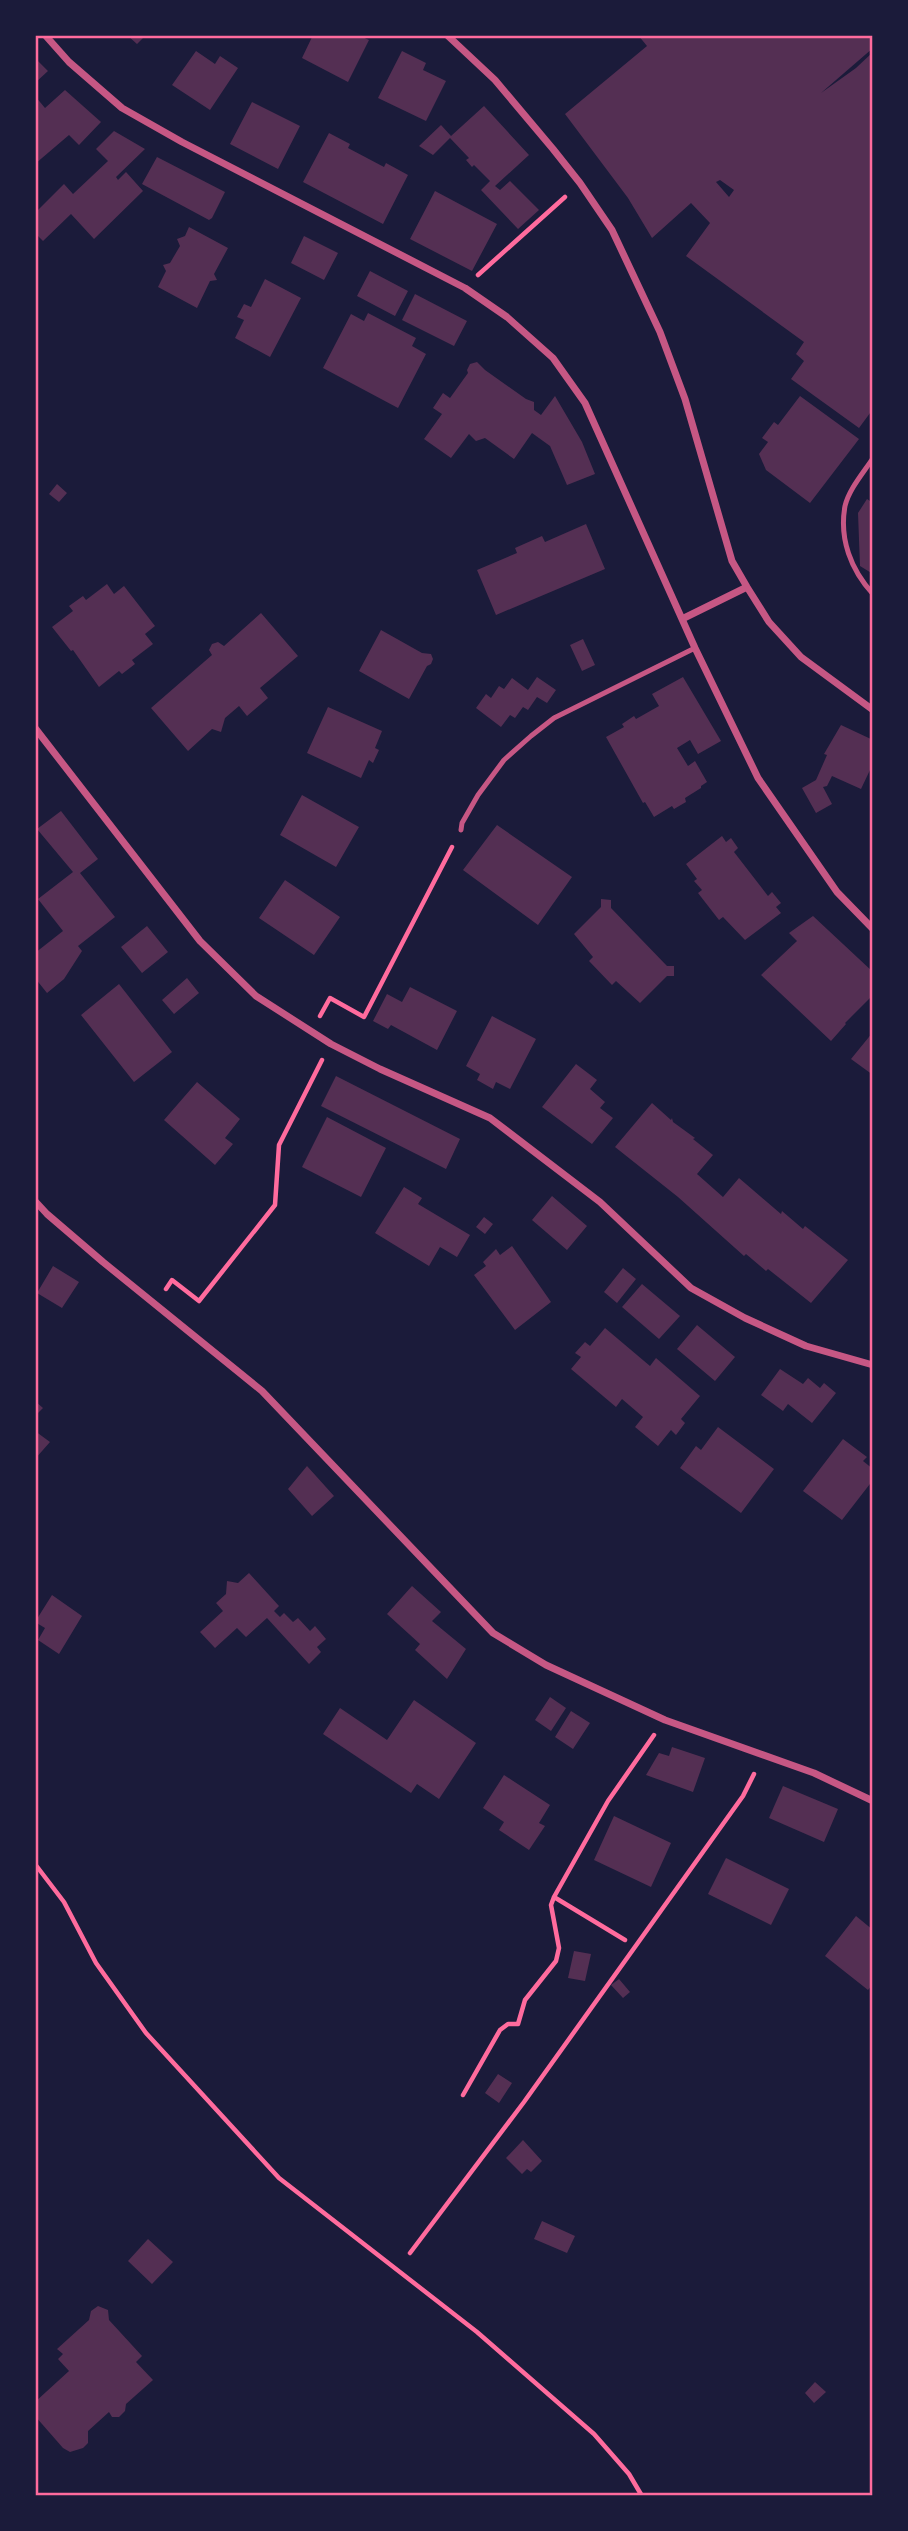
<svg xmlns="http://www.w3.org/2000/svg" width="908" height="2531" viewBox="0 0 908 2531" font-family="Quicksand,sans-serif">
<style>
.building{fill:#542f53;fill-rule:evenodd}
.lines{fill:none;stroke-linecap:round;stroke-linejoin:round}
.path{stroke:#ff6b9d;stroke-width:4.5}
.service{stroke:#c65784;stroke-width:5}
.minor{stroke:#c65784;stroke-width:7}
.neatline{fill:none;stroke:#ff6b9d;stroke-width:2.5}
</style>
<rect width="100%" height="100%" fill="#1b1b3a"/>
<!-- building -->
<path class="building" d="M127 35H146L137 44Z
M313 35H358L369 40 348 82 302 58Z
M638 35H676L679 38 682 35H873V48L821 93 856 68 873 52V409L859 428 791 379 804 361 796 354 804 342 686 256 710 223 691 203 652 238 628 198 565 114 647 46ZM720 180 734 190 729 197 716 182Z
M196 51 215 64 220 56 238 68 210 110 172 85Z
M402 51 426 63 423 70 446 81 426 121 378 98Z
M35 58 48 71 35 83Z
M65 90 101 122 79 145 69 135 35 164V96L45 108Z
M252 102 300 126 278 169 230 144Z
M484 106 529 155 495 186 500 190 510 181 539 210 518 229 481 190 490 181 474 165 472 167 466 160 469 158 450 138 433 155 419 146 441 125 451 136Z
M114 131 145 149 116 177 118 180 126 172 143 191 94 239 71 214 43 241 35 233V213L64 184 73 194 108 161 96 149Z
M329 133 350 144 348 148 384 167 386 163 408 175 383 224 303 182Z
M157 157 225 192 212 218 209 220 142 184Z
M435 191 497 224 472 271 410 239Z
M189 227 228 248 214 274 217 280 210 281 197 308 158 287 166 271 163 265 170 263 180 246 177 239 185 236Z
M304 236 338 253 324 280 291 263Z
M370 271 408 291 395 316 357 296Z
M265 279 301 298 270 357 235 338 244 320 237 317 244 304 251 307Z
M415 294 467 321 454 346 402 320Z
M368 313 416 338 412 346 426 354 398 408 323 368 351 314 364 321Z
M477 362 485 370 526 399 534 402V410L541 415 555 396 582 442 595 474 567 485 550 446 532 433 514 459 485 438 476 441 469 434 451 458 424 439 442 414 433 408 443 393 450 398 468 373 467 370 470 364Z
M800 396 859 439 810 503 766 470 759 454 768 442 762 438 774 422 778 425Z
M57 484 67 493 59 502 49 494Z
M867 499 873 503V574L860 566 858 513Z
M586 524 605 569 496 615 477 570 517 553 515 548 542 536 545 542Z
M107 584 114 594 124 586 155 626 145 634 153 644 132 660 135 664 122 674 119 671 99 687 73 650 71 651 52 627 73 611 69 606 83 596 86 600Z
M261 613 298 656 260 688 268 698 247 716 239 706 225 718 221 732 212 729 188 751 151 708 212 655 209 650 212 644 218 642 224 646Z
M381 630 422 653 431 654 433 659 431 664 427 666 409 699 359 671Z
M583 639 595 665 582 671 570 645Z
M537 677 556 690 547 703 537 697 528 710 523 707 515 718 510 715 501 727 476 708 486 694 491 698 499 686 504 689 512 678 528 690Z
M683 677 721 741 698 754 690 740 677 748 688 766 695 761 707 782 701 786V788L685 798 686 802 674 809 672 806 654 817 645 802 643 803 606 737 624 727 622 724 634 716 636 719 659 706 652 694Z
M328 707 382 731 375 748 379 750 373 763 369 760 361 778 307 753Z
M841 725 873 740V772L870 770 861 789 832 776 827 786 823 787 832 804 816 813 802 788 816 780 827 755 824 754Z
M302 795 359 827 336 867 280 835Z
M61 811 98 859 80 873 115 917 78 946 82 951 64 979 47 993 35 978V953L63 931 38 899 73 872 37 829Z
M497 825 572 877 538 925 463 870Z
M722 836 726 842 731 838 738 848 734 852 768 896 772 892 781 903 776 907 781 913 745 940 723 917 719 920 698 893 702 890 694 881 697 879 686 864Z
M285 880 340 917 314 955 259 918Z
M601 899 611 900V908L667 966H674V976H667L640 1003 616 981 612 985 589 961 593 957 574 934 601 907Z
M813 916 873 972V995L845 1023 846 1024 831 1041 761 975 797 941 789 933Z
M147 926 168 952 142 973 121 947Z
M187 978 199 993 174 1014 162 1000Z
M119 984 172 1052 134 1082 81 1015Z
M410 987 457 1011 437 1050 391 1025 388 1029 373 1021 387 994 402 1002Z
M492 1016 536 1039 510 1089 496 1082 493 1089 477 1080 480 1074 466 1066Z
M873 1032V1075L851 1059Z
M576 1064 597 1080 590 1089 605 1102 600 1108 613 1118 592 1144 542 1107Z
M336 1076 460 1139 446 1169 321 1106Z
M197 1082 240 1119 225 1138 233 1144 215 1165 164 1120Z
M652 1103 671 1120 672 1118 673 1122 695 1138 693 1139 713 1155 697 1174 723 1197 739 1178 781 1214 782 1211 803 1229 805 1226 848 1260 811 1303 768 1269 766 1271 746 1254 744 1256 678 1197 615 1147Z
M327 1117 386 1148 361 1197 302 1167Z
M404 1187 422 1198 418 1204 470 1235 457 1257 440 1247 429 1266 375 1233Z
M552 1196 587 1226 567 1250 532 1220Z
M484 1217 493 1224 485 1234 476 1227Z
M512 1246 551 1302 515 1330 474 1275 486 1266 483 1262 496 1249 500 1255Z
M53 1266 79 1282 62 1308 37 1293Z
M623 1268 636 1279 617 1303 604 1292Z
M642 1284 680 1316 659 1339 622 1307Z
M697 1325 735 1357 715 1381 677 1349Z
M605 1328 650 1366 656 1358 700 1396 681 1419 685 1423 676 1435 671 1430 658 1446 635 1427 643 1417 622 1399 616 1407 571 1369 581 1357 575 1353 585 1342 590 1346Z
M780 1369 803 1384 808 1378 820 1388 824 1383 836 1393 812 1423 788 1404 783 1411 761 1395Z
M35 1401 43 1408 35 1416Z
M718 1427 774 1469 741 1513 680 1468 696 1446 701 1450Z
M35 1431 50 1442 35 1459Z
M843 1439 867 1457 863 1461 873 1469V1480L842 1520 803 1491Z
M307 1466 334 1496 312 1516 288 1489Z
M249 1573 279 1606 274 1611 280 1617 284 1613 293 1622 298 1618 310 1631 315 1626 326 1639 317 1647 321 1652 309 1664 267 1618 246 1637 237 1628 215 1648 200 1632 223 1611 216 1603 226 1594 227 1581 238 1583Z
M412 1586 441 1612 432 1621 466 1649 447 1679 415 1650 420 1644 387 1614Z
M52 1595 82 1616 59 1654 38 1640 45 1628 35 1622Z
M550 1697 566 1708 551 1731 535 1720Z
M414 1700 476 1743 439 1799 417 1784 411 1793 323 1734 340 1708 387 1740Z
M571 1711 590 1723 573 1749 555 1737Z
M672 1747 705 1758 693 1792 646 1775 659 1753 669 1756Z
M504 1775 550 1805 539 1823 545 1826 529 1850 499 1830 504 1822 483 1808Z
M783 1786 838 1809 824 1842 769 1818Z
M614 1816 671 1843 651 1887 594 1860Z
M726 1858 789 1889 771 1925 708 1894Z
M856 1916 873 1930V1984L868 1990 825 1956Z
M574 1951 591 1954 585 1981 568 1978Z
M619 1979 630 1992 623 1998 611 1985Z
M498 2074 512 2083 499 2103 485 2093Z
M523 2140 542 2161 531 2172 527 2169 522 2174 506 2158Z
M542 2221 575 2236 567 2253 534 2239Z
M148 2239 173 2262 152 2284 128 2261Z
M98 2306 108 2310 109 2320 142 2356 136 2362 153 2380 126 2404 125 2411 119 2417H112L109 2412 88 2431V2443L83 2448 70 2452 63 2448 35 2416V2402L69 2371 58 2359 63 2354 57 2349 89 2320 91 2311Z
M815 2382 826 2392 814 2403 805 2393Z"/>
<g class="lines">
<!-- path -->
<path class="path" d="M478 275 565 197
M320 1016 330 998 364 1017 452 847
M166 1289 172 1280 199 1301 275 1205 279 1145 322 1060
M35 1864 64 1902 96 1963 146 2033 279 2178 477 2332 594 2434 629 2474 642 2496
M554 1897 625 1940
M463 2095 500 2030 508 2024H518L525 2000 556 1961 559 1948 551 1905 554 1897 608 1801 654 1735
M410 2253 524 2102 743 1796 754 1774"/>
<!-- service -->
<path class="service" d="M873 458C864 472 849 489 845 506 839 539 851 570 873 594
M461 830 462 823 478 795 504 760 531 736 554 718 695 648"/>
<!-- minor -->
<path class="minor" d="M45 35 69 62 122 108 182 142 465 288 507 317 553 358 585 403 695 648 758 778 837 892 873 929
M447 35 495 80 553 149 580 183 612 230 660 332 685 399 732 561 747 587 769 622 801 657 873 710
M682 619 747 587
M35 728 200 941 256 996 331 1044 380 1069 490 1118 600 1202 691 1288 745 1318 806 1346 873 1365
M35 1201 47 1214 103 1262 262 1391 493 1633 546 1665 665 1720 814 1773 873 1801"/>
</g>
<!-- border -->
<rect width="908" height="2531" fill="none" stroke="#1b1b3a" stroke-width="74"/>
<rect x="37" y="37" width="834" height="2457" class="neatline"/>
</svg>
